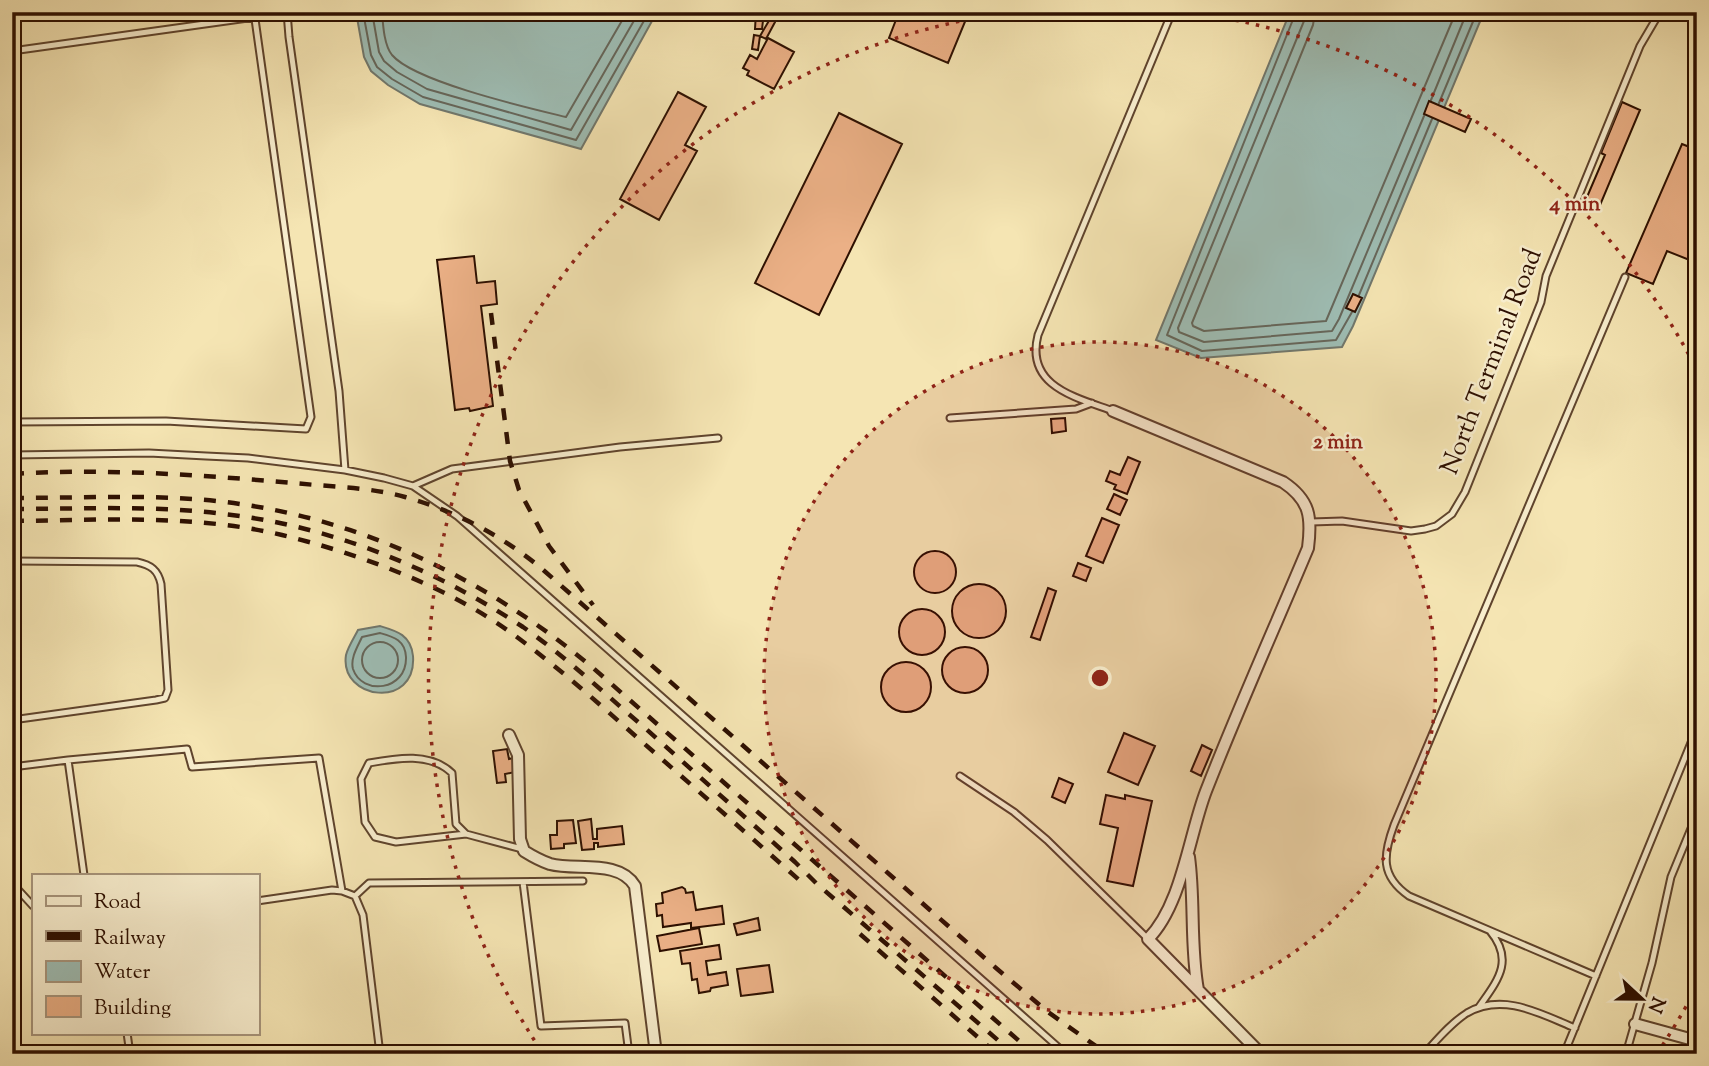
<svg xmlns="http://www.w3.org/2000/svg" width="1709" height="1066" viewBox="0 0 1709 1066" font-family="'Sorts Mill Goudy',serif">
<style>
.water{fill:#9ebdb4;stroke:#71776c;stroke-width:2}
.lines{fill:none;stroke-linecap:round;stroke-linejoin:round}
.shore{stroke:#66665a;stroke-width:2}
.building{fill:#ebb086;stroke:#2d0f00;stroke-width:2}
.lane-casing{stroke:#5f442d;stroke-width:9}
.street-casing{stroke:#5f442d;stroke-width:14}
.lane{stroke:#f8eece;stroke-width:5}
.street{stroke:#f8eece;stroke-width:10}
.rail{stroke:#2d0f00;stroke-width:4.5;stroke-dasharray:12 12;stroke-linecap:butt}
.ring{fill:none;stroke:#8f2418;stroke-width:3.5;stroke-dasharray:3.5 7}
.labels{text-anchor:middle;stroke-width:5;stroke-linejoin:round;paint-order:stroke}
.street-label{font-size:26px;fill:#2d0f00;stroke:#f8eece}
.centre{fill:#8f2418;stroke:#f8eece;stroke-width:3.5}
.ring-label{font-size:21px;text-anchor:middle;font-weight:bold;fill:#8f2418;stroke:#f8eece;stroke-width:5;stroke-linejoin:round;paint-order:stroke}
</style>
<rect width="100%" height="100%" fill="#f5e5b3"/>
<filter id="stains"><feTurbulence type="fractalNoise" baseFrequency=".00286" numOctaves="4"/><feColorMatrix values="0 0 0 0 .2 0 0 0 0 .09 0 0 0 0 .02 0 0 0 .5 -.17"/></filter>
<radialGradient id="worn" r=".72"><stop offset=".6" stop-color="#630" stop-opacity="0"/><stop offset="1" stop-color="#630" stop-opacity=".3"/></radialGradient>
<!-- water -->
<path class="water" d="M356 12H657L581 149 420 104 388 85 371 71 364 57Z
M1290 12H1484L1353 326 1342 347 1201 358 1156 340Z
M380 626C397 631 411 635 413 656 417 710 339 700 346 655 348 647 354 638 358 630Z"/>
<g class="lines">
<!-- shore -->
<path class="shore" d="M363 12 371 55 377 67 392 79 423 97 576 140 649 12
M372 12 379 52 384 61 397 72 427 89 571 130 639 12
M382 12C383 25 384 45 392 55 415 82 529 108 566 117L627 12
M1296 12 1167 335 1202 351 1336 340 1352 312
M1305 12 1304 21 1178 328 1179 332 1204 342 1332 331 1339 319 1424 116
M1315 12 1313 25 1192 323 1193 326 1204 331 1326 321 1456 12
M1431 100 1467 12
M1439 103 1477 12
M1359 295 1432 119
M380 633C394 637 405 640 406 657 407 691 362 696 353 669 350 658 358 646 362 637Z
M362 660a18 18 0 1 1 36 0a18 18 0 1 1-36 0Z"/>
</g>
<!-- building -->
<path class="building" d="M756 12H764L762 29H755Z
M899 12H969L948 63 889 38Z
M770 19 775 22 766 39 760 36Z
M754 35 760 36 758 50 752 49Z
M768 38 794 52 774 89 747 75 749 71 743 68 750 55 757 59Z
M678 92 706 107 685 145 697 151 659 220 620 199Z
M1429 101 1471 119 1465 132 1424 114Z
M1622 102 1640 110 1598 210 1584 204 1605 155 1601 153Z
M839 113 902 144 819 315 755 283Z
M1682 144 1697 150V263L1667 251 1653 284 1626 273Z
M474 256 477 283 495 281 497 304 481 306 493 406 470 411 469 408 455 410 437 260Z
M1353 294 1362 298 1355 312 1346 308Z
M1065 418 1066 431 1052 433 1051 419Z
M1128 457 1140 462 1127 494 1114 489 1116 485 1106 481 1110 471 1120 475Z
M1114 494 1127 500 1120 515 1107 509Z
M1102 518 1119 525 1103 563 1086 556Z
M914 572a21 21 0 1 1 42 0a21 21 0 1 1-42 0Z
M1078 563 1091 568 1086 581 1073 576Z
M952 611a27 27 0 1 1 54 0a27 27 0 1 1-54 0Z
M1048 588 1056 591 1040 640 1031 637Z
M899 632a23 23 0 1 1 46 0a23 23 0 1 1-46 0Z
M942 670a23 23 0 1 1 46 0a23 23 0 1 1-46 0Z
M881 687a25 25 0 1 1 50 0a25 25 0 1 1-50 0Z
M1124 733 1155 746 1138 785 1108 772Z
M1202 745 1212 750 1201 776 1191 771Z
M507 749 509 759 513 758 515 772 505 774 506 782 497 783 493 751Z
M1059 778 1073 784 1065 803 1052 797Z
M1106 795 1125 799V795L1152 801 1133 886 1107 881 1118 828 1100 824Z
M591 819 593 839H597V829L622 826 624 844 598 847V843H594V849L582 850 578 821Z
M573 820 576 843 564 844V848L551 849 550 835H557V821Z
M682 887 685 889 686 893 693 892 696 910 722 906 724 924 691 928V923L663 927 662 915 657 916 656 904 663 903 662 893Z
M758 918 760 930 737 935 734 924Z
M699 928 702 944 660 951 657 936Z
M719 945 721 959 706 961 708 975 726 972 728 985 711 988 710 991 699 993 697 979 692 980 690 963 682 964 680 951Z
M769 965 773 992 741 996 737 969Z"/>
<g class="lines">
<defs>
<path id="lane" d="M287 12 289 37 339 391 345 470
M12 51 255 17
M1113 411C1075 397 1025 386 1038 335L1172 12
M950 418 1076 409 1092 403
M12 422 166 421 306 429 311 417 254 12
M12 455 149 453 206 456 248 458 345 470 384 478 413 486 457 516 1066 1054
M413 486 452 469 620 447 718 438
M1311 522 1342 521 1411 531 1425 529 1436 526 1452 514 1465 492 1541 302 1546 276 1640 46 1660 12
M12 561 137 562C151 565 158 570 161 584L168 690 165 698 156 700 12 720
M68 760 187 749 192 767 319 758 342 891
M12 767 68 760 84 875
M960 776 1014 812 1047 840 1147 938
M466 834 396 842 375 837 365 822 361 779 369 763C397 758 430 752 452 773L456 824 466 834 522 849
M523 882 541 1026 625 1023 629 1054
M12 883 33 906
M355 896 363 915 380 1054
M257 901 332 890 342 891 355 896 369 883 583 881
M1596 976 1409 896C1380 876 1383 855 1394 825L1625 277
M1479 1007C1497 981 1515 961 1490 931
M127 1033 130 1054
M1424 1054C1437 1040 1451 1023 1467 1013 1503 992 1541 1014 1575 1028
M1564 1054 1697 728
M1626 1054 1652 963 1671 877 1697 814"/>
<path id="street" d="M1113 411 1283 482C1310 500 1312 517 1308 548 1274 629 1238 709 1206 791 1189 835 1182 905 1148 939L1261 1054
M509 735 518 755 520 839 524 851C532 856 541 861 550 864 576 871 619 859 635 886L656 1054
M1189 857C1195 901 1190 946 1198 990
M1635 1024 1697 1041"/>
</defs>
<!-- lane casing -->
<use href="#lane" class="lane-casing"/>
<!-- street casing -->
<use href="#street" class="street-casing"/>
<!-- lane -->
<use href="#lane" class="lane"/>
<!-- street -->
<use href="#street" class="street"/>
<!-- rail -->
<path class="rail" d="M491 313 510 461 519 490 549 546 593 605
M12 474C106 468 201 475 294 483 331 487 370 487 405 497 455 511 501 535 541 568L996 968 1048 1012 1107 1054
M12 498C72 498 133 495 193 499 341 509 478 572 592 667L1034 1054
M12 509C83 509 154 505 224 514 331 526 433 568 523 627 566 657 605 694 645 728 695 773 745 817 795 862L817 884 1014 1054
M12 521C102 520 194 514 282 535 357 553 446 586 510 632 556 665 598 703 640 740 696 789 752 838 807 887
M860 934 997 1054"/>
</g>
<!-- distance rings -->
<circle cx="1100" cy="678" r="336" fill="#8f2418" fill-opacity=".12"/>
<g class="ring">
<circle cx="1100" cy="678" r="336"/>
<path d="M1696 988A672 672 0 0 1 1660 1049M540 1049A672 672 0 0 1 1006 13M1194 13A672 672 0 0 1 1696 368"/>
</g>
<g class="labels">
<!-- street labels -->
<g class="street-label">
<text transform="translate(1490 361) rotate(-69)" y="9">North Terminal Road</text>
</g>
</g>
<circle cx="1100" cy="678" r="10" class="centre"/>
<g class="ring-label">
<text x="1575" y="210">4 min</text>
<text x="1338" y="448">2 min</text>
</g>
<!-- margin -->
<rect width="1709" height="1066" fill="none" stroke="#f5e5b3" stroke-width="42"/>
<rect x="14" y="14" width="1681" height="1038" fill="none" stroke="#2d0f00" stroke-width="3.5"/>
<rect x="21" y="21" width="1667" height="1024" fill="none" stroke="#2d0f00" stroke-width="2"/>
<!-- legend -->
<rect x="32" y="874" width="228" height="161" fill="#f8eece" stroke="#a7957c" stroke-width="2"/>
<rect x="46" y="896" width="35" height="10" fill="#f8eece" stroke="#a7957c" stroke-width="2"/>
<text x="94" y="908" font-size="21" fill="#2d0f00">Road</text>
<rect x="46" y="931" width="35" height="10" fill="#2d0f00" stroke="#a7957c" stroke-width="2"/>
<text x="94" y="944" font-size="21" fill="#2d0f00">Railway</text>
<rect x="46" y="961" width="35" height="21" fill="#9ebdb4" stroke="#a7957c" stroke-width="2"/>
<text x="94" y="978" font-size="21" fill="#2d0f00">Water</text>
<rect x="46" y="996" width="35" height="21" fill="#ebb086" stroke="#a7957c" stroke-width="2"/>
<text x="94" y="1014" font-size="21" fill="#2d0f00">Building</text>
<!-- north arrow -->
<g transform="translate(1642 999) rotate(112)" stroke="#f8eece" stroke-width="5" paint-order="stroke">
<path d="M0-5L12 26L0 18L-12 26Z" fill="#2d0f00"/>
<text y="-10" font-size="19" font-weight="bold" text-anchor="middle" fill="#2d0f00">N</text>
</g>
<rect width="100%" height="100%" filter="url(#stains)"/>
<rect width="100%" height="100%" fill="url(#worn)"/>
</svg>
